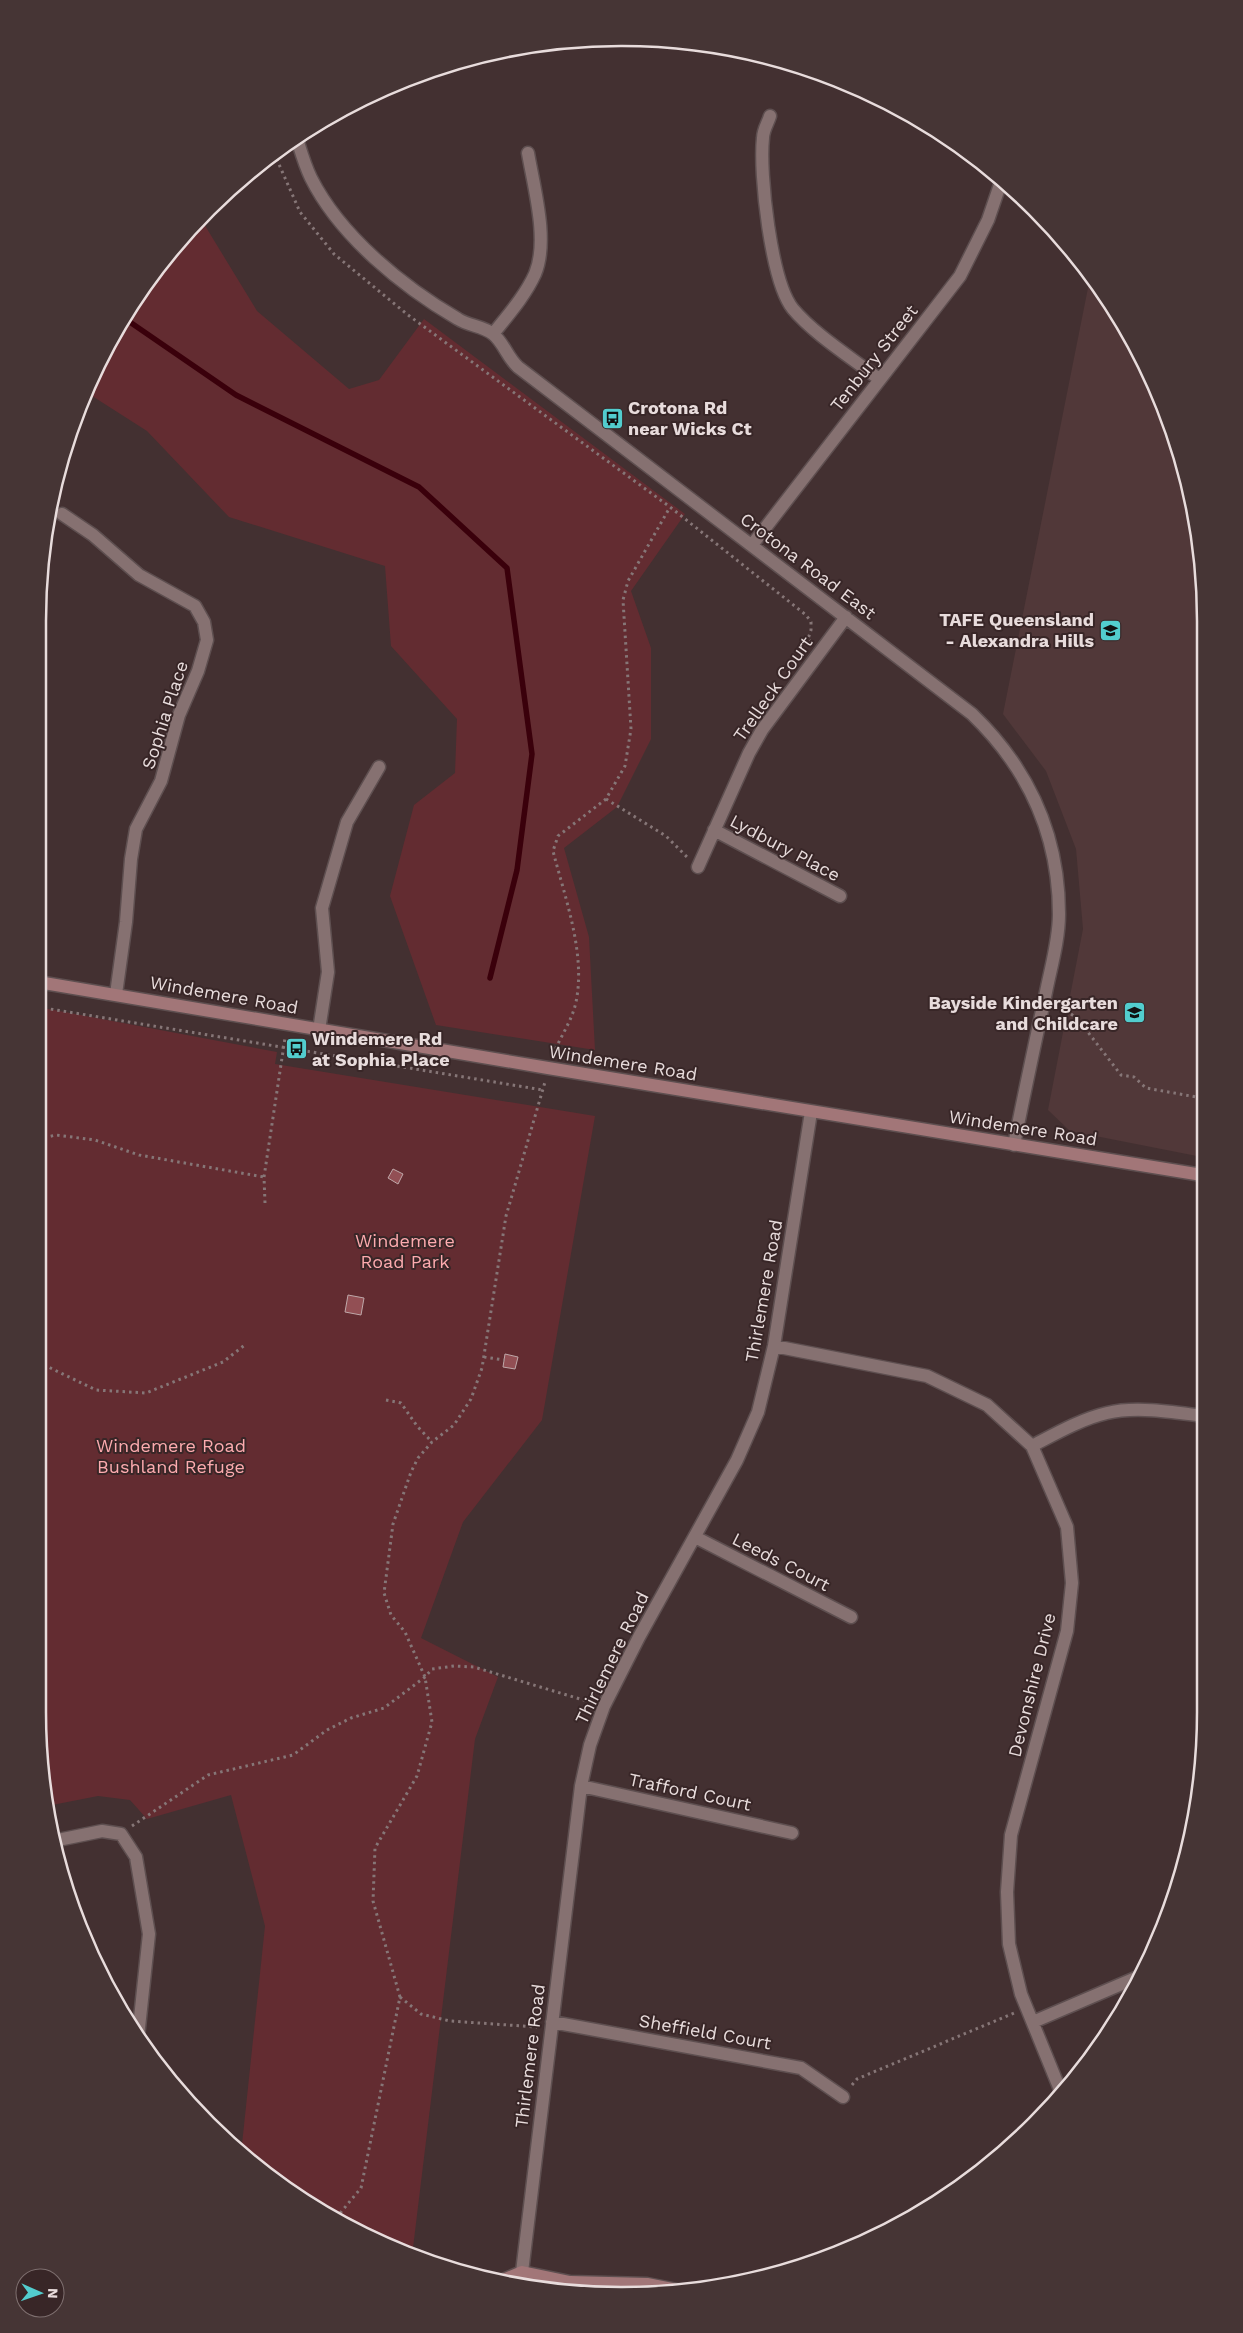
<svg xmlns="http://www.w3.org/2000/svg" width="1243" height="2333" viewBox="0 0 1243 2333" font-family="'Work Sans',sans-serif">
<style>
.built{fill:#513839}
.green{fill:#632c31}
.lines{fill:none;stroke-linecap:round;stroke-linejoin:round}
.stream{stroke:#3a000b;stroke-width:5.5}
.building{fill:#924f54;stroke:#bfa8a9}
.street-casing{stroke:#5e4f50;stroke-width:15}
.secondary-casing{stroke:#5e4f50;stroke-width:15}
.path{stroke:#867677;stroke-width:3;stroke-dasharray:2.5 4;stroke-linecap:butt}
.street{stroke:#867171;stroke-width:12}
.secondary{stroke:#a27678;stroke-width:12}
.labels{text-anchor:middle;stroke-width:4;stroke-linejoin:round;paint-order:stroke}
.street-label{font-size:18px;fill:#e8dcdc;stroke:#382627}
.poi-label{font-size:18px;font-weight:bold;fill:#e8dcdc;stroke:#382627;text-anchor:start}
.park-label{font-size:18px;fill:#fdabaf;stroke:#382627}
.rim{fill:none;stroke:#e8dcdc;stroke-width:2.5}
</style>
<rect width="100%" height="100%" fill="#433031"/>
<!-- built -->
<path class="built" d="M1090 278 1107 297 1174 434 1201 546 1202 1157 1070 1131 1048 1110 1083 929 1076 849 1046 771 1003 714Z"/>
<!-- green -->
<path class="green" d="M201 219 257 311 349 389 379 380 424 319 685 514 631 591 651 648V739L617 807 564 848 589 937 595 1050 436 1025 390 896 414 805 455 773 457 719 391 646 385 566 229 517 147 431 89 394 116 330 182 237Z
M38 1007 277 1052 275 1064 595 1116 542 1420 463 1522 421 1638 498 1677 475 1739 412 2256 398 2251 297 2197 241 2154 265 1926 231 1795 147 1819 130 1800 98 1796 47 1806 38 1711Z"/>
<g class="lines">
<!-- stream -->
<path class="stream" d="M124 318 236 395 419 487 507 568 532 754 517 870 490 978"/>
</g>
<!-- building -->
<path class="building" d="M393 1169 403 1174 398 1184 388 1178Z
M348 1295 364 1298 361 1315 345 1312Z
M505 1354 518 1357 515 1369 503 1367Z"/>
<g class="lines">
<defs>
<path id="street" d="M770 116C768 123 763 130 763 138 759 173 771 282 793 309 815 335 852 358 879 379
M297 139C301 152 305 166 311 178 340 236 403 287 458 319 469 326 483 326 493 334 504 343 507 357 518 367L972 714C1029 769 1059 834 1059 914 1059 940 1051 967 1046 992 1035 1043 1024 1094 1014 1145
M493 334C508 315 525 296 535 274 549 241 534 188 528 153
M62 514 93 535 139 575 195 606 204 622 207 640 198 671 179 715 161 781 136 829 131 859 126 922 116 994
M752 545 960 276 988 220 1002 179
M714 830 840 896
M698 867 749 753 762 730 846 617
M319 1030 328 972 322 908 347 822 379 767
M774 1346 927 1376 987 1405 1032 1446 1067 1527 1072 1583 1067 1631 1011 1835 1007 1892 1009 1944 1021 1994 1061 2092
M1032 1446C1055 1434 1081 1419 1107 1413 1135 1406 1174 1412 1203 1416
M695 1537 851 1617
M581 1786 792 1833
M53 1841 102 1831 121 1834 136 1857 149 1934 138 2037
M552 2022 801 2068 843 2097
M1033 2022 1138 1977
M522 2272 581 1786 590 1745 604 1706 639 1637 737 1460 758 1412 774 1346 811 1112"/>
<path id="secondary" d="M38 982 548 1068 1202 1175
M501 2281 522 2272 570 2282 647 2284 682 2291"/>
</defs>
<!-- street casing -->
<use href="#street" class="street-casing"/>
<!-- secondary casing -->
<use href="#secondary" class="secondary-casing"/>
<!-- path -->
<path class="path" d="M274 153 300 212 334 254 408 315 670 507 806 615 811 622V630L808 639 810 641
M606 799 666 836 687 857
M38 1007 543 1090
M1071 1014 1077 1018 1121 1075 1134 1077 1146 1088 1202 1098
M553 1055C560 1037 572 1021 576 1002 586 954 565 898 553 851L558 836 606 799 625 766 631 729 623 600 628 581 670 507
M38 1139 56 1135 95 1140 139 1155 264 1177
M265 1203 264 1177 285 1038
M484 1357 504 1360
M38 1362 96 1390 146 1393 223 1362 246 1344
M386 1400 401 1403 417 1426 432 1442
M132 1826 208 1775 293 1755 327 1730 351 1718 384 1708 425 1677 432 1669 454 1666 474 1667 590 1702
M400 1997 421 2014 450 2021 537 2027
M852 2085 857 2079 1014 2013
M336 2218 361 2188 400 1997 373 1901 375 1848 417 1776 432 1722 425 1677 405 1632 391 1615 384 1593 393 1524 411 1472 418 1458 432 1442 454 1425 471 1399 482 1368 506 1216 545 1082"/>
<!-- street -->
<use href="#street" class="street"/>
<!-- secondary -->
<use href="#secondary" class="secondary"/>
</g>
<!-- icons -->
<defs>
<symbol id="bus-square" viewBox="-11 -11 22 22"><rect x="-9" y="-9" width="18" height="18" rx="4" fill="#52cdce" stroke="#382627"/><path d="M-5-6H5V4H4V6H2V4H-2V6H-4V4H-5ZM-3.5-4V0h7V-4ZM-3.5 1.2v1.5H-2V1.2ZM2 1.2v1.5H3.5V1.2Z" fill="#111"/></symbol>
<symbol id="university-square" viewBox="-11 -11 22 22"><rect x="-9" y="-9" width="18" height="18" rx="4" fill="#52cdce" stroke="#382627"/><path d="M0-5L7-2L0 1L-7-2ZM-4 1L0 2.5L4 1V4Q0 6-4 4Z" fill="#111"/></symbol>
<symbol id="school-square" viewBox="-11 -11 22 22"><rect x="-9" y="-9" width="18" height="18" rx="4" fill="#52cdce" stroke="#382627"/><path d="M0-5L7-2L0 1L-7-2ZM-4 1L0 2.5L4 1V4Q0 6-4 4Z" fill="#111"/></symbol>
</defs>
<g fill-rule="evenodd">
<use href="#bus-square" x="600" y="406" width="25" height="25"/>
<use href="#university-square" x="1098" y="618" width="25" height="25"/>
<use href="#school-square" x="1122" y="1000" width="25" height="25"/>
<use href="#bus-square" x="284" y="1036" width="25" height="25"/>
</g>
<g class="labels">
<!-- street labels -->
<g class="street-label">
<text transform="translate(874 358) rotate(-52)" y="6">Tenbury Street</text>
<text transform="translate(808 566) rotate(37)" y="6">Crotona Road East</text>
<text transform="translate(773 689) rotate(-55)" y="6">Trelleck Court</text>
<text transform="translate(165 715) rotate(-72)" y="6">Sophia Place</text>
<text transform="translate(785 848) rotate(28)" y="6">Lydbury Place</text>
<text transform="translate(224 995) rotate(10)" y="6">Windemere Road</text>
<text transform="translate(623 1063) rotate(9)" y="6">Windemere Road</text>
<text transform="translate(1023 1128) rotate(9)" y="6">Windemere Road</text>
<text transform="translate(764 1291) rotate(-80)" y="6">Thirlemere Road</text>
<text transform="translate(781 1562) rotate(27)" y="6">Leeds Court</text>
<text transform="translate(612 1658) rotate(-64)" y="6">Thirlemere Road</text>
<text transform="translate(1032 1685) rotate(-76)" y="6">Devonshire Drive</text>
<text transform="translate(690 1792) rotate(12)" y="6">Trafford Court</text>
<text transform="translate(705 2032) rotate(10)" y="6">Sheffield Court</text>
<text transform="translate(530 2056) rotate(-83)" y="6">Thirlemere Road</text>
</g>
<!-- poi labels -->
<g class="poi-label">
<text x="628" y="414">Crotona Rd<tspan x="628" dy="21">near Wicks Ct</tspan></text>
<text x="1094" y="626" text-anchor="end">TAFE Queensland<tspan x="1094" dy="21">- Alexandra Hills</tspan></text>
<text x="1118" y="1009" text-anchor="end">Bayside Kindergarten<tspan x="1118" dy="21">and Childcare</tspan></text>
<text x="312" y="1045">Windemere Rd<tspan x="312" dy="21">at Sophia Place</tspan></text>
</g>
<!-- park labels -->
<g class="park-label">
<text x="405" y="1247">Windemere<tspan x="405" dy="21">Road Park</tspan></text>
<text x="171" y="1452">Windemere Road<tspan x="171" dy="21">Bushland Refuge</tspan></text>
</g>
</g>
<!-- crop -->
<path d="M0 0H1243V2333H0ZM621 46H622A575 575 0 0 1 1197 621V1712A575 575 0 0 1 622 2287H621A575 575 0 0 1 46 1712V621A575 575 0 0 1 621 46Z" fill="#463535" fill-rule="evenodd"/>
<path class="rim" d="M621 46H622A575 575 0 0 1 1197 621V1712A575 575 0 0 1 622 2287H621A575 575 0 0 1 46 1712V621A575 575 0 0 1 621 46Z"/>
<!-- north arrow -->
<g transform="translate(40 2293) rotate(92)"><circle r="24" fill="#382627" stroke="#7e6f6f"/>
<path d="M0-4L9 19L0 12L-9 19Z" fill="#52cdce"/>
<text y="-8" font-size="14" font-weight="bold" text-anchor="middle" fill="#e8dcdc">N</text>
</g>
</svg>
